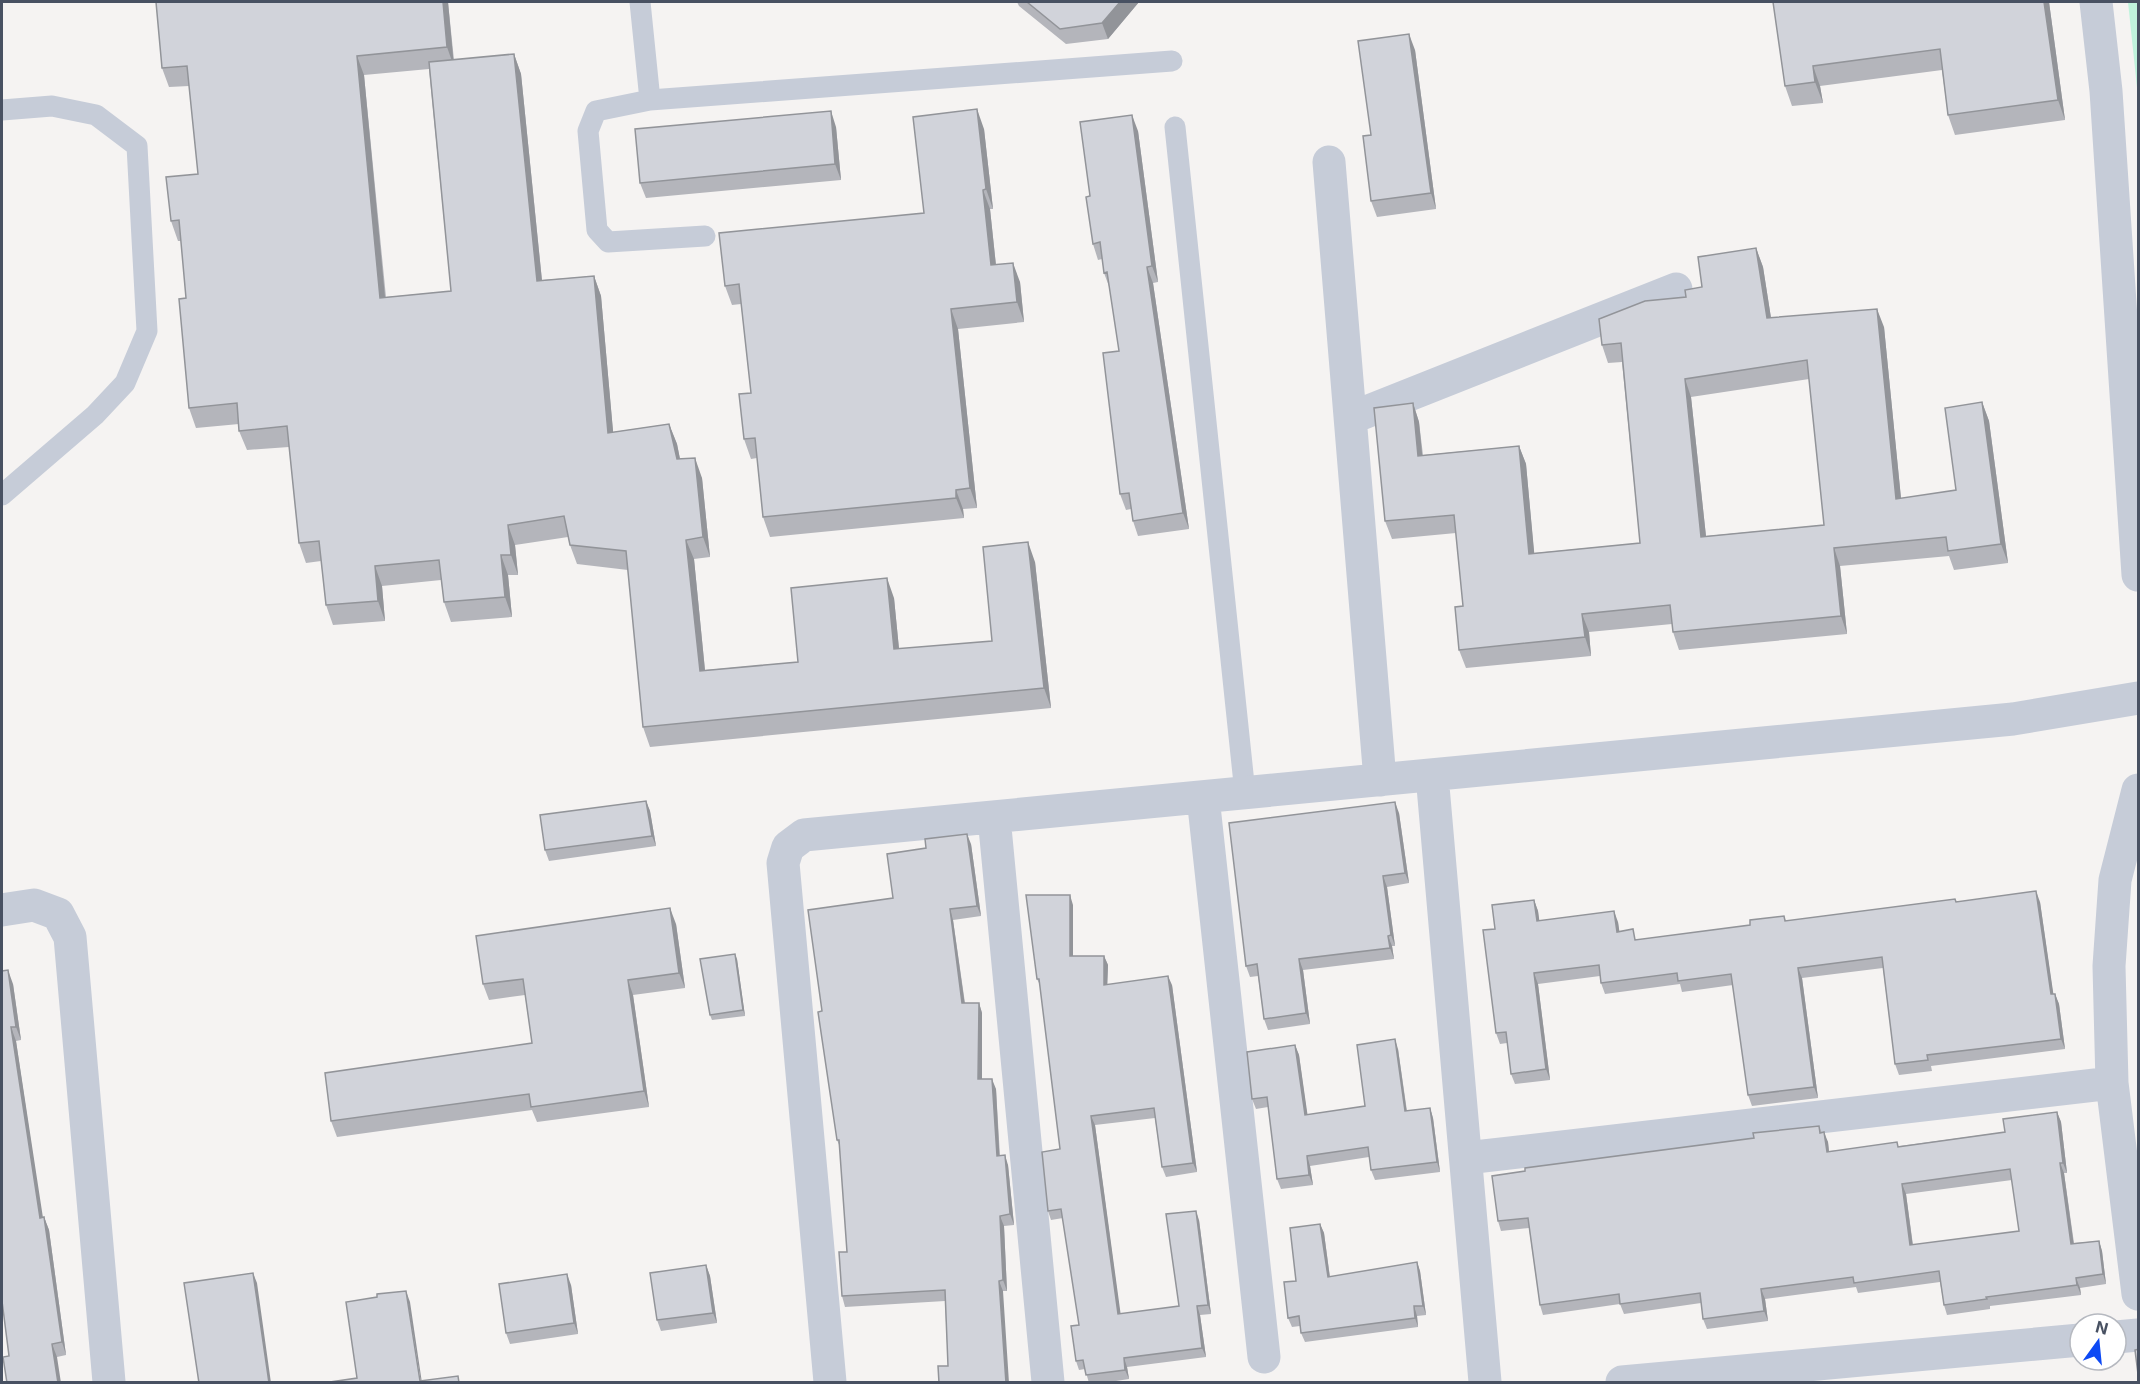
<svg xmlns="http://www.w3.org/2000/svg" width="2140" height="1384" viewBox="0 0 2140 1384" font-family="Inter,sans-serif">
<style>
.green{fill:#c0f3dd}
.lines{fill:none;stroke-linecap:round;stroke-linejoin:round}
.lane{stroke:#c6ccd8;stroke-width:21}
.street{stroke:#c6ccd8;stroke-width:33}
.wall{fill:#b4b5bb;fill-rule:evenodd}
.shaded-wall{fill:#929499}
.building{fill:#d1d3da;stroke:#929499;stroke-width:1.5;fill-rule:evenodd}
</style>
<rect width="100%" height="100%" fill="#f5f3f2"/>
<!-- green -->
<path class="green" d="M2128 2H2138V97Z"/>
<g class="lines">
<!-- lane -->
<path class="lane" d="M640 2 650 100 596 111 588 131 597 230 608 242 705 236
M650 100 1172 61
M2 110 52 106 96 115 137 146 147 331 125 383 95 415 2 495
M1175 127 1245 793"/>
<!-- street -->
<path class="street" d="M2096 2 2106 91 2138 575
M1329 162 1380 780
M1351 418 1676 289
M1432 775 1485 1382
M2138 790 2115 880 2109 966 2112 1083 2138 1294
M1203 797 1264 1357
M994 817 1048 1382
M2 910 34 905 58 914 70 937 109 1382
M1466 1158 2112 1083
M2116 1337 2138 1335
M830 1382 783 863 788 847 804 835 2013 719 2138 698
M1622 1382 2080 1340"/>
</g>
<!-- wall -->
<path class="wall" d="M156 2H448L454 60 514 54 521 74 542 280 594 276 601 296 613 432 669 424 677 444 680 459 702 478 710 557 694 559 705 670 798 662 894 598 899 649 992 641 1035 562 1051 708 650 747 643 727 628 570 577 564 570 545 568 537 515 545 518 575H508L512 617 451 622 444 602 441 580 382 586 385 621 333 625 326 605 321 561 306 563 299 543 289 447 247 450 239 431V424L196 428 189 408 186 298 181 241H178L171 221 198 174 189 86 169 87 162 68ZM429 69 451 291 386 297 364 75Z
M1017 2H1139L1108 39 1066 44 1019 6Z
M1773 2H2049L2065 120 1955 135 1948 115 1942 70 1820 86 1823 103 1792 106 1785 86Z
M1415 50 1436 209 1377 217 1371 201V135Z
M836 127 841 180 646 198 640 183Z
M984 129 993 209H990L996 265 1020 282 1024 322 958 329 977 508 963 509 964 518 770 537 763 517 757 458 751 459 744 439 751 393 741 304 732 305 725 286 924 213Z
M1138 131 1158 282 1153 283 1189 529 1138 536 1133 521 1131 509 1126 510 1120 494 1119 351 1110 289 1104 273 1102 259 1098 260 1093 244 1090 196Z
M1756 248 1763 267 1771 318 1884 327 1901 499 1956 490 1982 402 1989 421 2008 563 1954 570 1949 556 1840 566 1847 634 1679 650 1673 632 1672 624 1589 632 1591 656 1466 668 1459 650 1463 606 1456 533 1392 539 1385 521 1413 403 1419 422 1423 455 1519 446 1526 464 1534 553 1640 543 1622 362 1608 363 1602 345 1702 287ZM1809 379 1824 525 1706 536 1691 397Z
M646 801 650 811 656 846 549 861 545 850Z
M1399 813 1409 883 1387 887 1395 946H1392L1394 959 1303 970 1310 1024 1268 1030 1264 1019 1258 976 1250 977 1246 966Z
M971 844 981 916 953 920 965 1003H979L982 1013V1079L996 1089 1000 1156 1008 1165 1014 1225 1004 1226 1007 1291H1003L948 1366 945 1301 845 1307 842 1296 847 1252 840 1147 837 1140 822 1011 893 898 926 848Z
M1955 899 1956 902H2040L2053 994H2055L2059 1004 2065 1049 1931 1066 1932 1071 1899 1075 1895 1064 1883 968 1802 978 1818 1098 1752 1106 1748 1095 1733 985 1682 992 1680 984 1605 994 1601 983 1600 976 1538 984 1550 1080 1515 1084 1511 1074 1507 1043 1500 1044 1496 1033 1495 929 1534 900 1538 911 1539 921 1618 922 1619 931 1637 940 1750 925 1784 916 1786 921Z
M1073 905V956H1104L1108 965 1107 985H1172L1197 1172 1166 1177 1162 1167 1155 1118 1095 1125 1120 1314 1179 1306 1199 1220 1211 1314 1200 1315 1206 1357 1127 1367 1129 1379 1103 1383H1089L1085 1369 1079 1370 1076 1361 1079 1325 1063 1218 1051 1220 1048 1211 1060 1149 1040 985 1037 979Z
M676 924 685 988 633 995 649 1107 537 1122 532 1110 337 1137 331 1121 532 1043 525 995 489 1000 483 984Z
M737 959 745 1016 712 1020 710 1015Z
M13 984 21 1040 16 1041 42 1218 44 1217 49 1230 66 1355 57 1357 9 1356 2 1301Z
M1295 1045 1299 1055 1307 1115 1365 1106 1398 1049 1407 1111 1430 1108 1433 1118 1440 1172 1375 1180 1371 1170 1369 1157 1310 1166 1313 1185 1281 1189 1277 1179 1268 1107 1256 1109 1252 1099Z
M2057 1112 2061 1122 2067 1173H2064L2074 1243 2099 1241 2102 1251 2106 1284 2080 1288 2081 1295 1990 1306V1309L1947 1315 1944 1305 1940 1282 1858 1293 1856 1287 1765 1299 1768 1321 1707 1329 1703 1319 1701 1303 1624 1314 1620 1304 1543 1315 1540 1305 1529 1228 1501 1231 1498 1221 1754 1138 1819 1126 1822 1133 1828 1142 1829 1151 1899 1146 2005 1132ZM2012 1180 2019 1231 1913 1245 1906 1194Z
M1320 1224 1324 1233 1330 1277 1417 1262 1420 1271 1426 1315 1417 1316 1418 1327 1305 1342 1301 1333 1300 1326 1292 1327 1288 1318 1296 1281Z
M706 1265 710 1276 717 1323 661 1331 657 1320Z
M571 1285 578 1334 510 1344 506 1333Z"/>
<!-- shaded-wall -->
<path class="shaded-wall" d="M443 2H448L454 67 447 47Z
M1120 2H1139L1108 39 1102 23Z
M2044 2H2049L2065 120 2058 100Z
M1409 34 1415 50 1436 209 1431 193Z
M514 54 521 74 544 301 537 281Z
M357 56 364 75 387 318 380 298Z
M1813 66 1820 86 1823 103 1815 82Z
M977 109 984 129 993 209 986 189Z
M831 111 836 127 841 180 835 164Z
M1132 115 1138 131 1158 282 1152 266Z
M983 190 990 209 998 285 991 265Z
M1756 248 1763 267 1774 337 1767 318Z
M1013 263 1020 282 1024 322 1017 302Z
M1147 267 1153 283 1189 529 1183 513Z
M594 276 601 296 615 453 608 433Z
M951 309 958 329 977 508 970 488Z
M1877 309 1884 327 1903 518 1896 499Z
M1685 379 1691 397 1708 555 1701 537Z
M1982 402 1989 421 2008 563 2001 544Z
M1413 403 1419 422 1424 474 1418 456Z
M669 424 677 444 684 479 677 459Z
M1519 446 1526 464 1536 572 1529 554Z
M695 458 702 478 710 557 703 537Z
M956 490 963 509 964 518 956 498Z
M508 525 515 545 518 575 511 555Z
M686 540 694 559 707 691 700 671Z
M1028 542 1035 562 1051 708 1044 688Z
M1834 548 1840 566 1847 634 1841 616Z
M501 555 508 575 512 617 505 597Z
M375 566 382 586 385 621 378 601Z
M887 578 894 598 901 669 894 649Z
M1582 614 1589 632 1591 656 1585 637Z
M646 801 650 811 656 846 652 836Z
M1395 802 1399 813 1409 883 1405 873Z
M967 834 971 844 981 916 977 906Z
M1383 876 1387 887 1395 946 1391 935Z
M2036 891 2040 902 2055 1005 2051 994Z
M1070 895 1073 905V965L1070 956Z
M1534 900 1538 911 1541 932 1537 921Z
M670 908 676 924 685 988 679 973Z
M950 909 953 920 966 1013 962 1003Z
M1614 911 1618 922 1621 942 1617 932Z
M1388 936 1392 946 1394 959 1390 948Z
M735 954 737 959 745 1016 743 1010Z
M1104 956 1108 965 1107 994 1104 985Z
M1299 959 1303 970 1310 1024 1306 1013Z
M1798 968 1802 978 1818 1098 1814 1087Z
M8 970 13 984 21 1040 16 1027Z
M1534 973 1538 984 1550 1080 1546 1069Z
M1168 976 1172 985 1197 1172 1193 1163Z
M628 980 633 995 649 1107 644 1091Z
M2055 994 2059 1004 2065 1049 2061 1039Z
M979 1003 982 1013V1090L978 1079Z
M11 1027 16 1041 45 1231 40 1218Z
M1395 1039 1398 1049 1408 1121 1405 1111Z
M1295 1045 1299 1055 1309 1125 1305 1115Z
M992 1079 996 1089 1000 1167 997 1156Z
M1430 1108 1433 1118 1440 1172 1437 1162Z
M2057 1112 2061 1122 2067 1173 2063 1163Z
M1091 1116 1095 1125 1122 1324 1118 1314Z
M1824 1132 1828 1142 1830 1162 1827 1152Z
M1005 1155 1008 1165 1014 1225 1010 1214Z
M1307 1156 1310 1166 1313 1185 1309 1175Z
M2060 1163 2064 1173 2075 1254 2071 1244Z
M1902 1184 1906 1194 1914 1255 1910 1245Z
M1196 1211 1199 1220 1211 1314 1208 1305Z
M1000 1216 1004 1226 1007 1291 1003 1280Z
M44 1217 49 1230 66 1355 62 1342Z
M1320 1224 1324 1233 1331 1286 1328 1277Z
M2099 1241 2102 1251 2106 1284 2103 1274Z
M1417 1262 1420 1271 1426 1315 1423 1306Z
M706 1265 710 1276 717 1323 713 1313Z
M253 1273 257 1283 271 1383H269Z
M567 1274 571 1285 578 1334 574 1323Z
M2076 1278 2080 1288 2081 1295 2077 1285Z
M999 1281 1003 1291 1009 1383H1006Z
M1761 1289 1765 1299 1768 1321 1764 1311Z
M406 1291 410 1302 422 1383H421Z
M1197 1306 1200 1315 1206 1357 1202 1348Z
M1414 1306 1417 1316 1418 1327 1415 1318Z
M52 1344 57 1357 61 1383H58Z
M1124 1358 1127 1367 1129 1379 1125 1370Z"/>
<!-- building -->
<path class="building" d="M156 2H443L447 47 357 56 380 298 451 291 429 62 514 54 537 281 594 276 608 433 669 424 677 459 695 458 703 537 686 540 700 671 798 662 791 588 887 578 894 649 992 641 983 547 1028 542 1044 688 643 727 626 551 570 545 564 516 508 525 511 555H501L505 597 444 602 439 560 375 566 378 601 326 605 319 541 299 543 287 426 239 431 237 403 189 408 179 299 186 298 179 220 171 221 166 177 198 174 187 66 162 68Z
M1027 2H1120L1102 23 1060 29Z
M1773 2H2044L2058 100 1948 115 1940 49 1813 66 1815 82 1785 86Z
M1409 34 1431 193 1371 201 1363 136 1371 135 1358 41Z
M977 109 986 189 983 190 991 265 1013 263 1017 302 951 309 970 488 956 490V498L763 517 755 438 744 439 739 394 751 393 739 284 725 286 719 233 924 213 913 117Z
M831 111 835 164 640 183 635 129Z
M1132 115 1152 266 1147 267 1183 513 1133 521 1129 493 1120 494 1103 353 1119 351 1107 272 1104 273 1100 242 1093 244 1086 197 1090 196 1080 122Z
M1756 248 1767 318 1877 309 1896 499 1956 490 1945 408 1982 402 2001 544 1948 551 1946 537 1834 548 1841 616 1673 632 1670 605 1582 614 1585 637 1459 650 1455 607 1463 606 1454 515 1385 521 1374 408 1413 403 1418 456 1519 446 1529 554 1640 543 1621 343 1602 345 1599 319 1645 301 1686 297 1685 290 1702 287 1698 257ZM1807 360 1824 525 1701 537 1685 379Z
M646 801 652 836 545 850 540 815Z
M1395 802 1405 873 1383 876 1391 935 1388 936 1390 948 1299 959 1306 1013 1264 1019 1257 964 1246 966 1229 823Z
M967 834 977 906 950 909 962 1003H979L978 1079H992L997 1156 1005 1155 1010 1214 1000 1216 1003 1280 999 1281 1006 1383H939L938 1366H948L945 1290 842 1296 839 1252H847L839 1140H837L818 1012 822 1011 808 910 893 898 887 854 926 848 925 839Z
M2036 891 2051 994H2055L2061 1039 1927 1055 1928 1060 1895 1064 1882 957 1798 968 1814 1087 1748 1095 1731 974 1678 981 1677 973 1601 983 1599 965 1534 973 1546 1069 1511 1074 1506 1032 1496 1033 1483 930 1495 929 1492 905 1534 900 1537 921 1614 911 1617 932 1633 929 1635 940 1750 925V920L1784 916 1785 921 1955 899 1956 902Z
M1026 895H1070V956H1104V985L1168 976 1193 1163 1162 1167 1154 1108 1091 1116 1118 1314 1179 1306 1166 1214 1196 1211 1208 1305 1197 1306 1202 1348 1124 1358 1125 1370 1086 1375 1083 1360 1076 1361 1071 1326 1079 1325 1061 1209 1048 1211 1042 1152 1060 1149 1039 979H1037Z
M670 908 679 973 628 980 644 1091 531 1107 529 1094 331 1121 325 1073 532 1043 523 979 483 984 476 936Z
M735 954 743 1010 710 1015 700 959Z
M8 970 16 1027H11L40 1218 44 1217 62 1342 52 1344 58 1383H7L3 1357 9 1356 2 1301V971Z
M1395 1039 1405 1111 1430 1108 1437 1162 1371 1170 1368 1147 1307 1156 1309 1175 1277 1179 1267 1097 1252 1099 1247 1052 1295 1045 1305 1115 1365 1106 1357 1045Z
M2057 1112 2063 1163H2060L2071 1244 2099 1241 2103 1274 2076 1278 2077 1285 1986 1297 1987 1299 1944 1305 1939 1271 1854 1283 1853 1277 1761 1289 1764 1311 1703 1319 1700 1293 1620 1304 1619 1294 1540 1305 1528 1218 1498 1221 1492 1176 1525 1171V1168L1754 1138 1753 1133 1819 1126 1820 1133 1824 1132 1827 1152 1897 1142 1898 1147 2005 1132 2003 1119ZM2010 1169 2019 1231 1910 1245 1902 1184Z
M1320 1224 1328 1277 1417 1262 1423 1306H1414L1415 1318 1301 1333 1299 1316 1288 1318 1284 1282 1296 1281 1290 1228Z
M706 1265 713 1313 657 1320 650 1273Z
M253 1273 269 1383H199L184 1283Z
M567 1274 574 1323 506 1333 499 1284Z
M406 1291 420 1381 458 1376 459 1383H323L357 1378 346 1302 377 1297V1294Z
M2139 1349V1382L2135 1350Z"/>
<!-- border -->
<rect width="2140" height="1384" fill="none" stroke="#485162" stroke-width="6"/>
<!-- north arrow -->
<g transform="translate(2098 1342) rotate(15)"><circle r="28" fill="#ffffff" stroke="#b6b9c0" stroke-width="1.5"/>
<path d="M0-4.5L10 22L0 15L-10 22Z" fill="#0d49f4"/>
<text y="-9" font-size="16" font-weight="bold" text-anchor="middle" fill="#485162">N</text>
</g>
</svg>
